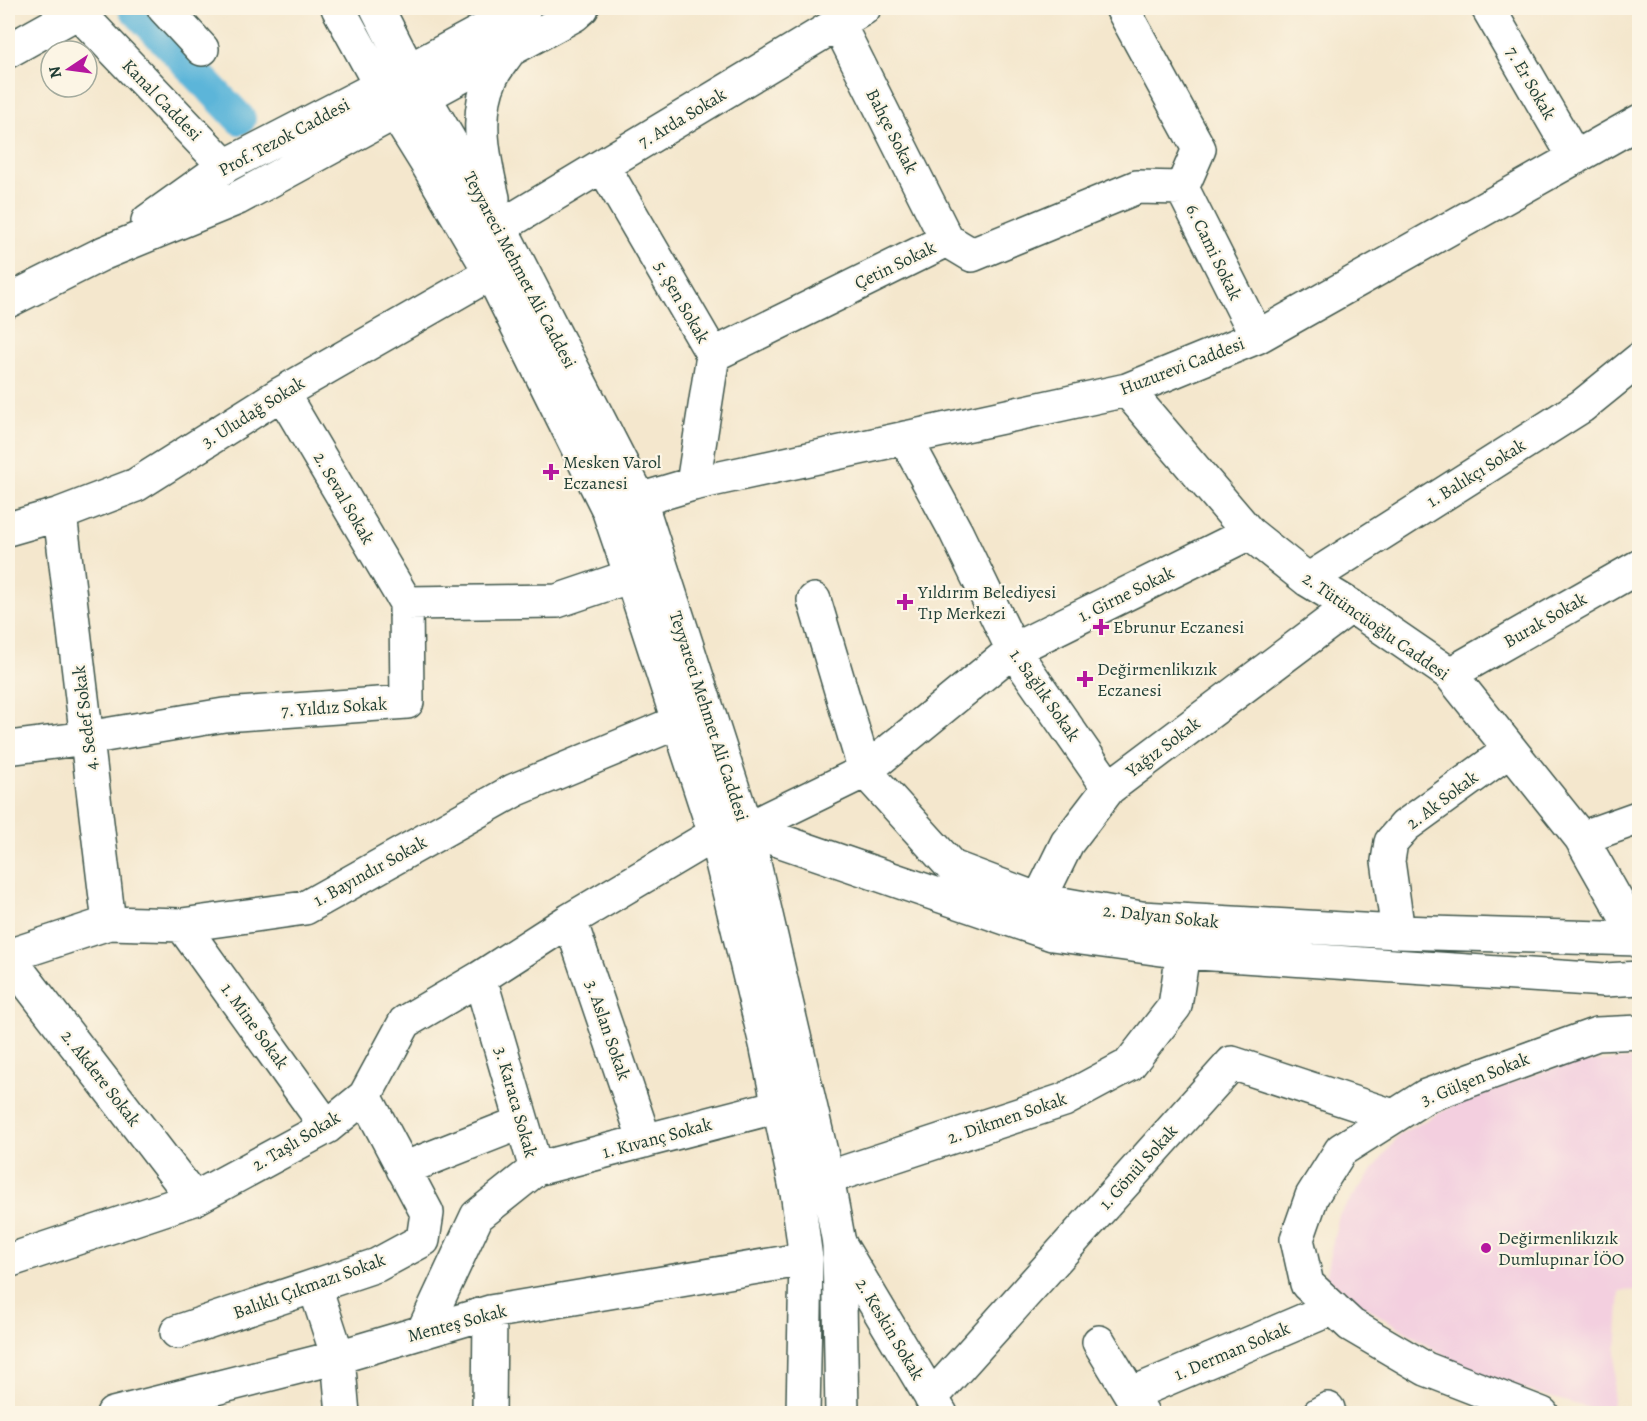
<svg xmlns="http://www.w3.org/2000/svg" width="1647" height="1421" viewBox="0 0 1647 1421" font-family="Alegreya,serif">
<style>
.built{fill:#f3cfdf}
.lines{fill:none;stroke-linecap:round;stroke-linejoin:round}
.canal{stroke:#5cb5d9;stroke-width:32}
.minor-casing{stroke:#3f564b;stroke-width:36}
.major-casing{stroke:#3f564b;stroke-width:36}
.minor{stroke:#fff;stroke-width:33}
.major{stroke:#fff;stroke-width:33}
.poi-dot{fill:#b5179e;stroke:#fcf5e5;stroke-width:2}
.labels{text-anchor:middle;stroke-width:4.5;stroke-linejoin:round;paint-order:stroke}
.street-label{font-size:18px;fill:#1f3d34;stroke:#fcf5e5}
.poi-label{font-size:18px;fill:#1f3d34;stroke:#fcf5e5;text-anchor:start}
</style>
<rect width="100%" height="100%" fill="#fcf5e5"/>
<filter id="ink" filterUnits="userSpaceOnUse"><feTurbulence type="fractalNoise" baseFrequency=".0167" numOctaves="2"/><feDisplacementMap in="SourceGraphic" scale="12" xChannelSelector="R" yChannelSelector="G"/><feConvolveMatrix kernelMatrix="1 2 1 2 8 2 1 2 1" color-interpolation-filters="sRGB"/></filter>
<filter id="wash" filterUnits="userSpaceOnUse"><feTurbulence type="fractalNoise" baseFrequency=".008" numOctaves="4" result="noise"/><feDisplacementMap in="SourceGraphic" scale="24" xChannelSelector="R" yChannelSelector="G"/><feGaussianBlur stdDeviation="1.35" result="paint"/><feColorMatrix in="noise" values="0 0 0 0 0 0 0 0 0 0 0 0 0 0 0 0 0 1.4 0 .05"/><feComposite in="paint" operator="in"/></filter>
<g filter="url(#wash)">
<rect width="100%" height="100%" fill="#f4e7cd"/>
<!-- built -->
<path class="built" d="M1632 1059 1639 1178V1290L1620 1291 1612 1413H1606L1477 1376 1324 1281 1339 1215 1400 1134 1471 1096 1568 1063Z"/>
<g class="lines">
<!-- canal -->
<path class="canal" d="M134 8 240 119"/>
</g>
</g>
<g filter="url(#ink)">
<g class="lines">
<defs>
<path id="minor" d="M74 8 225 166
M164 8 202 49
M1122 8 1199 149 1182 188 1257 337
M1488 8 1575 158
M838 23 947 240
M8 51 78 12
M603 166 713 355 693 484
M500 227 864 8
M713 355 947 240 972 255 1137 187 1182 188
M1127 390 1249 533 1308 580 1351 606 1450 674 1581 838 1640 942
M282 393 406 603
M905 438 956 532 1013 650 1109 788
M612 508 693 484 1127 390 1257 337 1640 121
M60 514 109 923
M8 529 60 514 136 485 282 393 491 273
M1308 580 1582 406 1640 359
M814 600 865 771 1013 650 1249 533
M1450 674 1640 566
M8 748 87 738 224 715 407 702 406 603 557 601 631 576
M746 829 865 771 952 867 1039 900 1141 918 1398 932 1638 939
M1581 838 1640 817
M1039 900 1067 843 1109 788 1351 606
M570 920 645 1141
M182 925 327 1127
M1398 932 1388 861 1391 842 1405 826 1510 750
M8 956 109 923 182 925 305 908 515 790 678 722
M8 957 194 1199
M403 1169 522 1122
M536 1169 779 1106
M827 1178 1064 1100 1129 1065 1175 1006 1183 952
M839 1243 941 1414
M8 1261 194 1199 327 1127 365 1096 405 1022 480 978 570 920 715 834 746 829 1052 934 1183 952 1605 980 1640 978
M315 1287 338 1357 343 1414
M177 1332 377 1265 423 1240 427 1213 365 1096
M423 1332 477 1216 536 1169 480 978
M1099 1342 1142 1413
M1131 1394 1333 1308
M931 1398 1232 1063 1393 1116
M113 1414 338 1357 490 1312 806 1259
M489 1414 490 1312
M1319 1414 1328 1409 1329 1414
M1542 1414 1426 1369 1351 1325 1307 1284 1297 1239 1312 1196 1341 1150 1426 1096 1597 1034 1640 1032"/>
<path id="major" d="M338 8 395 112 426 162 491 273 608 509 631 576 715 834 766 1044 798 1198 806 1259 803 1414
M377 8 409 71 500 227 639 498 746 829 827 1178 839 1243 842 1414
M493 198C484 160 474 115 491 78 495 69 503 60 509 51
M148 221 225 166 380 86 524 8
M8 301 104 253 238 198 574 15 582 8"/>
</defs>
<!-- minor casing -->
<use href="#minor" class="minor-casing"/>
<!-- major casing -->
<use href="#major" class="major-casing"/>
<!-- minor -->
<use href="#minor" class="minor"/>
<!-- major -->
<use href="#major" class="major"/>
</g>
</g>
<!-- markers -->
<g class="poi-dot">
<path d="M548 463h6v6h6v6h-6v6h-6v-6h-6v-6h6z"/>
<path d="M902 593h6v6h6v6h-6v6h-6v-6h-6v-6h6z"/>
<path d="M1098 618h6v6h6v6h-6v6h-6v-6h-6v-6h6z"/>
<path d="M1082 670h6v6h6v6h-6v6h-6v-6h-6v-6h6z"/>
<circle cx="1486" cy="1248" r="6"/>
</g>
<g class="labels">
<!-- street labels -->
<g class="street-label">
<text transform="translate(1531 83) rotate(60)" y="6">7. Er Sokak</text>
<text transform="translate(162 100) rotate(46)" y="6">Kanal Caddesi</text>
<text transform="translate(682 118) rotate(-31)" y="6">7. Arda Sokak</text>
<text transform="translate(892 131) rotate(63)" y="6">Bahçe Sokak</text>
<text transform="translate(284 137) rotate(-28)" y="6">Prof. Tezok Caddesi</text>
<text transform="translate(1214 252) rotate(64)" y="6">6. Cami Sokak</text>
<text transform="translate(895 265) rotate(-26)" y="6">Çetin Sokak</text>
<text transform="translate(520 270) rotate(62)" y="6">Teyyareci Mehmet Ali Caddesi</text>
<text transform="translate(682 302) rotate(60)" y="6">5. Şen Sokak</text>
<text transform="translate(1182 366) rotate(-21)" y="6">Huzurevi Caddesi</text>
<text transform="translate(253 412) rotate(-32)" y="6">3. Uludağ Sokak</text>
<text transform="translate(1476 473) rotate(-32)" y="6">1. Balıkçı Sokak</text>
<text transform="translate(344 498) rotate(60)" y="6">2. Seval Sokak</text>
<text transform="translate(1126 594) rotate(-26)" y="6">1. Girne Sokak</text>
<text transform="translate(1545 620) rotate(-30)" y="6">Burak Sokak</text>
<text transform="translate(1376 626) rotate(35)" y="6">2. Tütüncüoğlu Caddesi</text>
<text transform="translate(1045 695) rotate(55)" y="6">1. Sağlık Sokak</text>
<text transform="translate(334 707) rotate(-4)" y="6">7. Yıldız Sokak</text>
<text transform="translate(709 716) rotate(72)" y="6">Teyyareci Mehmet Ali Caddesi</text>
<text transform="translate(85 718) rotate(-97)" y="6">4. Sedef Sokak</text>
<text transform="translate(1163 747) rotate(-37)" y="6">Yağız Sokak</text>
<text transform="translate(1442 800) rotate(-37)" y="6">2. Ak Sokak</text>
<text transform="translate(370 871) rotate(-29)" y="6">1. Bayındır Sokak</text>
<text transform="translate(1161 916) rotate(6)" y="6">2. Dalyan Sokak</text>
<text transform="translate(255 1026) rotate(54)" y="6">1. Mine Sokak</text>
<text transform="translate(608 1030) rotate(71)" y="6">3. Aslan Sokak</text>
<text transform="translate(101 1078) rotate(52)" y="6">2. Akdere Sokak</text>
<text transform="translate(1475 1079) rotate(-22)" y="6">3. Gülşen Sokak</text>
<text transform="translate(516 1102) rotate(74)" y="6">3. Karaca Sokak</text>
<text transform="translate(1007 1118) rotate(-19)" y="6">2. Dikmen Sokak</text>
<text transform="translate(657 1138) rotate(-15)" y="6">1. Kıvanç Sokak</text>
<text transform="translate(296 1141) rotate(-31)" y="6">2. Taşlı Sokak</text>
<text transform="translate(1138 1167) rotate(-48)" y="6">1. Gönül Sokak</text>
<text transform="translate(309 1286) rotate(-20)" y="6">Balıklı Çıkmazı Sokak</text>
<text transform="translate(457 1323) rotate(-15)" y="6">Menteş Sokak</text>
<text transform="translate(890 1329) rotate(59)" y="6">2. Keskin Sokak</text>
<text transform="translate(1232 1351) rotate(-23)" y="6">1. Derman Sokak</text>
</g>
<!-- poi labels -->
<g class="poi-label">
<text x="563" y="468">Mesken Varol<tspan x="563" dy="21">Eczanesi</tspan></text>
<text x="918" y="598">Yıldırım Belediyesi<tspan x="918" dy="21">Tıp Merkezi</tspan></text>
<text x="1113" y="633">Ebrunur Eczanesi</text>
<text x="1097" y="675">Değirmenlikızık<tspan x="1097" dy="21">Eczanesi</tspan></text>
<text x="1498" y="1244">Değirmenlikızık<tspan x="1498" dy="21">Dumlupınar İÖO</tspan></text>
</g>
</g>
<!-- margin -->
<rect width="1647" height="1421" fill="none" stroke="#fcf5e5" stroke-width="30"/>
<!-- north arrow -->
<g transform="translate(69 69) rotate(257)"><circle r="28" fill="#fcf5e5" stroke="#a4ab9e" stroke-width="1.5"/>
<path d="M0-4.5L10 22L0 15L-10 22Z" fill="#b5179e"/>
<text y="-9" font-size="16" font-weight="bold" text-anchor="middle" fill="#1f3d34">N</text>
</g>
</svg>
